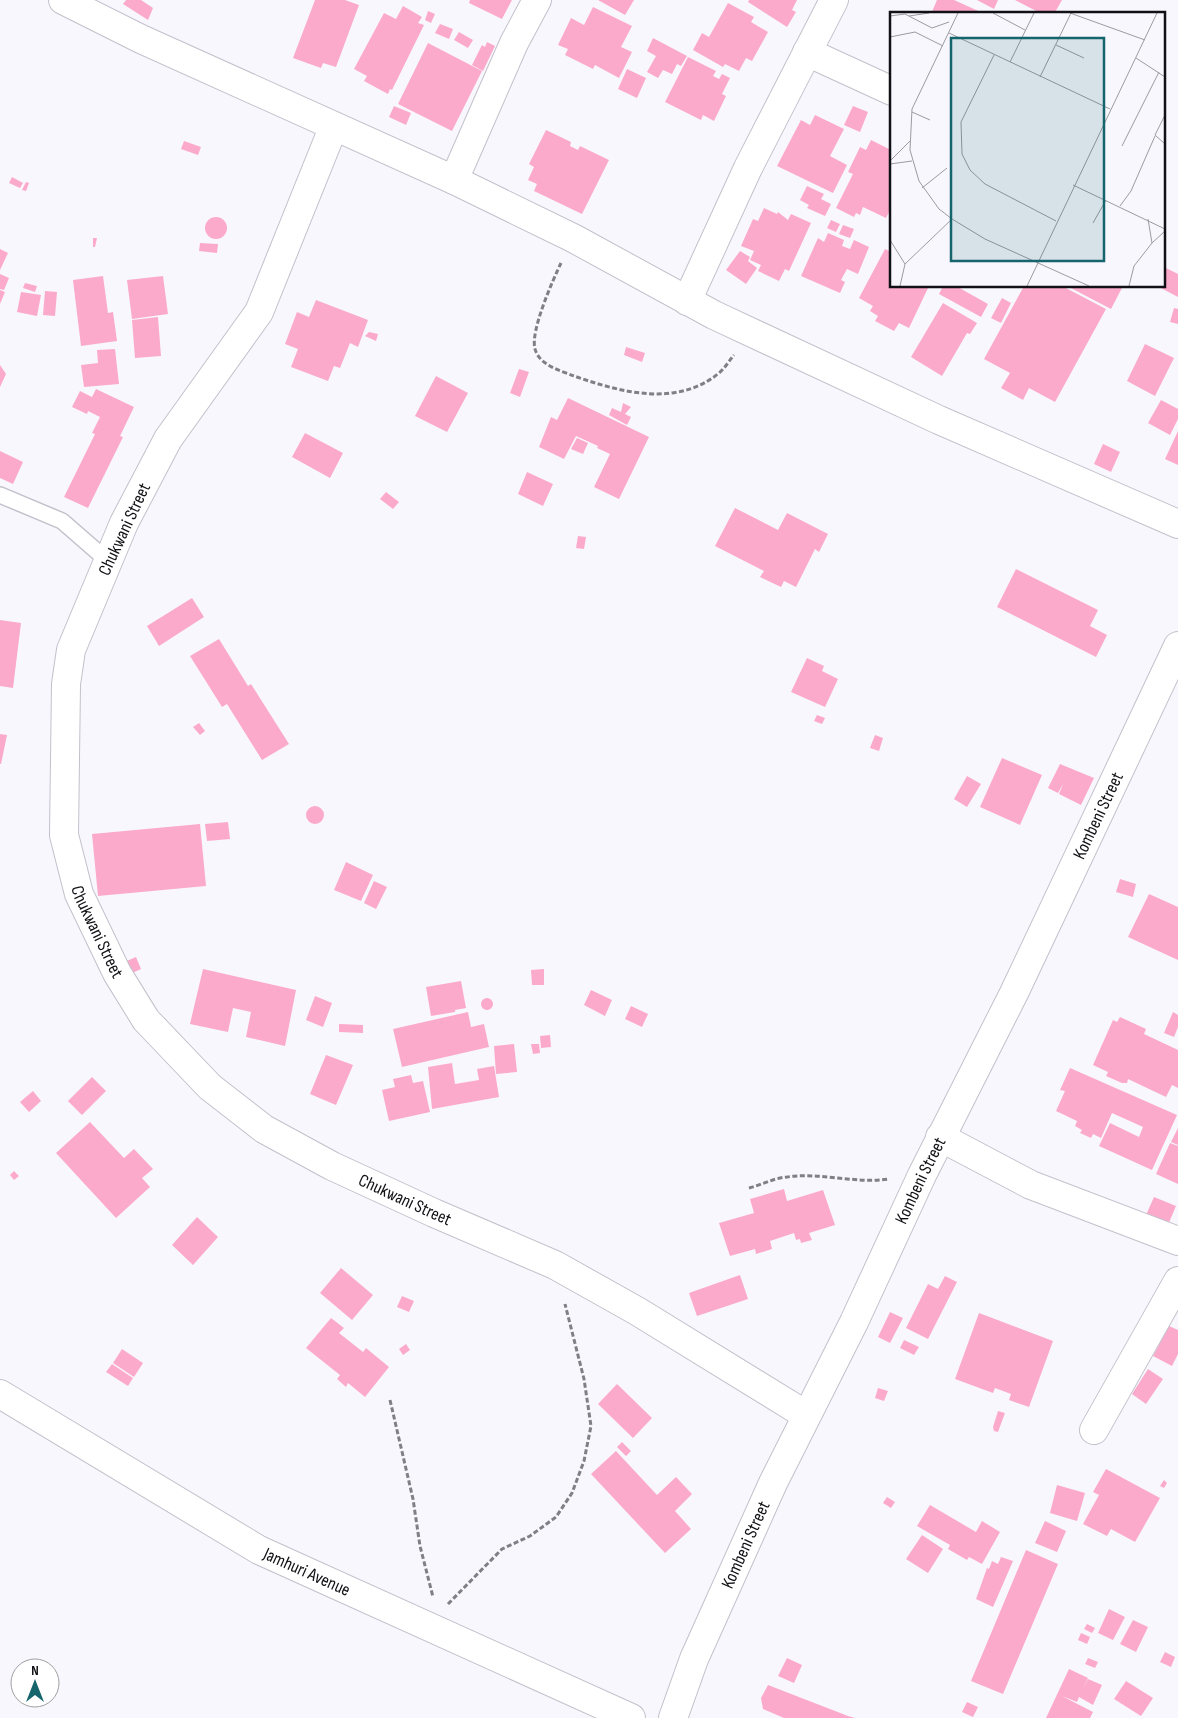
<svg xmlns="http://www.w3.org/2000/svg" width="1178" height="1718" viewBox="0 0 1178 1718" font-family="'Sofia Sans Condensed',sans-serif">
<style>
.building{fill:#fbaacc}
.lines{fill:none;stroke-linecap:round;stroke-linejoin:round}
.service-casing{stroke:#c3c0cb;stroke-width:18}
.minor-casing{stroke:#c3c0cb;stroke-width:30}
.tertiary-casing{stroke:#c3c0cb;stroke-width:30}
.path{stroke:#807f84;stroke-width:3;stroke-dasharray:5 2.5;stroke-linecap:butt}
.service{stroke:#fff;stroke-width:15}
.minor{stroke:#fff;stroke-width:28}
.tertiary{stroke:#fff;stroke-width:28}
.labels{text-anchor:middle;stroke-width:4;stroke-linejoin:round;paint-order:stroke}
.street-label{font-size:18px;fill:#111014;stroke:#fff}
.inset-road{fill:none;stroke:#9c9ba0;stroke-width:1}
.view{fill:#16646c;fill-opacity:0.15;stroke:#16646c;stroke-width:2.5}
.inset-edge{fill:none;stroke:#111014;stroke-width:2.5}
</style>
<rect width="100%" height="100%" fill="#f9f7fe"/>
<!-- building -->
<path class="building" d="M126 0H141L153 8 148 20 123 4Z
M315 0H345L359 5 336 67 323 63 321 68 293 58Z
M470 0H512L502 19 469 3Z
M598 0H634L625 15Z
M749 0H797L792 10 796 12 787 27 748 2Z
M937 0H954L985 14H931Z
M977 0H998L994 9Z
M1015 0H1062L1054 14H1042Z
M728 3 754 17 751 22 768 32 752 61 746 58 739 71 725 64 723 67 693 50 702 33 709 37Z
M403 6 422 17 418 23 424 25 392 90 390 89 388 94 364 81 367 76 354 69 384 13 396 19Z
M593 7 632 26 621 47 632 52 619 78 595 65 593 69 565 55 568 49 558 45 571 18 584 25Z
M428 11 435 14 431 23 425 20Z
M440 24 453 29 449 39 435 33Z
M459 32 473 40 468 48 454 40Z
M653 38 687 56 681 66 677 64 672 74 663 70 658 78 647 72 656 56 647 51Z
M487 42 495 46 483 71 472 65 482 45 485 47Z
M428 43 482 71 452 131 398 104Z
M688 57 716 71 713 76 719 79 722 74 730 78 722 94 726 96 714 121 703 115 701 120 665 102Z
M627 69 646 78 637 98 618 89Z
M394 106 411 113 406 125 389 117Z
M853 106 868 112 860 132 844 125Z
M815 115 844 129 830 156 847 165 833 193 777 166 801 120 810 125Z
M546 130 571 142 570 146 578 150 580 146 609 160 582 214 534 191 537 184 528 180 534 167 529 164Z
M871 140 891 150 889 155 892 157V206L886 218 863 207 860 215 856 213 854 217 836 208 853 174 848 172 860 147 866 150Z
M184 141 201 147 198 155 181 149Z
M12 177 23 183 20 188 9 183Z
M26 182 29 183 26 191 22 190Z
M807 186 824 194 821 199 831 204 825 216 807 208 809 205 800 200Z
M764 208 777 214 778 212 788 220 791 214 811 223 789 271 785 269 779 281 758 271 761 265 750 260 754 251 741 246 753 219 758 221Z
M205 228a11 11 0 1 1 22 0a11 11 0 1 1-22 0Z
M831 220 840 224 836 232 827 228Z
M843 225 854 229 850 238 839 234Z
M828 233 844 240 842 246 850 249 854 240 869 247 858 274 847 269 841 280 845 282 840 293 801 276 818 238 824 242Z
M93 238H97L95 247H93Z
M200 243 218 244 217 253 199 251Z
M0 249 8 253 0 270Z
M885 249 892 252V286H929L909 328 899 323 894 331 875 321 878 316 870 311 873 306 859 298Z
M740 251 750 257 748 261 757 268 746 284 726 270Z
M1164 267 1178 274V297L1157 286H1164Z
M0 274 9 278 4 290 0 289Z
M103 276 108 313 113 312 117 341 81 346 73 280Z
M163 276 168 314 132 319 127 280Z
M25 283 37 286 35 292 23 288Z
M943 286H956L988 304 981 317 939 294Z
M1024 286H1062L1106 309 1055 402 1029 388 1023 400 1001 388 1010 373 984 359Z
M1067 286H1123L1111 309Z
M0 290 5 292 0 304Z
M45 291 57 292 55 316 43 315Z
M21 292 41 295 37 316 17 312Z
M1002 298 1011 303 1001 323 991 318Z
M316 300 368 320 358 347 350 343 340 368 334 366 328 381 291 367 298 349 285 344 297 312 309 317Z
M943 303 977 323 970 334 967 333 942 376 911 357Z
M1174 308 1178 309V324L1170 322Z
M158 317 161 356 135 358 132 320Z
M369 332 378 334 376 341 365 336Z
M1145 344 1174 358 1155 396 1127 381Z
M626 347 645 353 642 362 624 355Z
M115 349 119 384 84 387 81 365 98 363 97 350Z
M0 365 6 374 0 387Z
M519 369 529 372 520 397 510 393Z
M436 376 468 393 447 432 415 416Z
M96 389 134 407 120 436 123 437 88 508 64 497 95 434 92 433 100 417 88 411 87 414 72 407 80 391 92 397Z
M568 398 649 437 619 499 594 487 610 454 597 448 598 446 576 436 564 459 539 447 551 417 557 420Z
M1161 400 1178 409V419L1170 435 1148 423Z
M623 403 631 407 625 414 631 417 627 425 609 415 612 408 621 412Z
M1178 431V465L1165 459Z
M305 433 343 453 330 478 292 457Z
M577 438 588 443 583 454 571 449Z
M1103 444 1120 452 1111 472 1094 464Z
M0 451 23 462 13 484 0 478Z
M527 472 553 484 543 506 518 494Z
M386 492 399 502 393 509 380 499Z
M735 508 778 530 787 513 828 534 819 552 815 549 796 587 784 581 781 587 760 577 764 571 715 546Z
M578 536 586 537 584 549 576 548Z
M1016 569 1098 610 1090 626 1107 635 1096 657 997 607Z
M192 598 204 617 159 646 147 626Z
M0 620 21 623 13 688 0 686Z
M219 639 248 686 251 684 289 744 262 760 227 704 222 707 190 656Z
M807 658 824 666 822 671 838 679 825 707 791 692Z
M817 715 825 718 822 724 814 721Z
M199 723 205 731 200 735 193 727Z
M0 734 7 735 1 764H0Z
M875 735 883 738 879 751 870 748Z
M1002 758 1042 775 1020 825 980 807Z
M1060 764 1094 778 1081 805 1059 794 1063 784 1058 793 1048 788Z
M967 776 981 784 967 807 954 799Z
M306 815a9 9 0 1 1 18 0a9 9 0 1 1-18 0Z
M228 822 230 839 207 841 205 824Z
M200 824 206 886 98 896 92 834Z
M346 862 373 875 361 901 334 890Z
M1120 879 1136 884 1133 897 1116 892Z
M374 881 387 887 376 909 364 903Z
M1149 894 1178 907V960L1128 937Z
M136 957 141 969 128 975 122 963Z
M203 969 296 990 285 1046 246 1037 251 1012 233 1008 228 1032 190 1024Z
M544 969V985H532L531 970Z
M461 981 466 1008 455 1010V1012L431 1016 426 987Z
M591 990 612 1000 605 1016 584 1005Z
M315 996 332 1003 323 1027 306 1020Z
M481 1004a6 6 0 1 1 12 0a6 6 0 1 1-12 0Z
M631 1006 648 1014 642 1027 625 1019Z
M468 1012 471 1027 484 1024 489 1047 402 1067 393 1029Z
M1173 1012 1178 1015V1027L1174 1037 1164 1033Z
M1120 1017 1146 1029 1144 1034 1178 1050V1088L1172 1085 1166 1097 1128 1079 1127 1083H1122L1106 1076 1108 1072 1093 1065 1113 1020 1117 1022Z
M339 1024 363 1025V1033L339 1032Z
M550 1035 551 1047 541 1048 540 1036Z
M514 1044 517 1072 496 1074 494 1046Z
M531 1044H539L540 1053 533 1054Z
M326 1055 353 1065 336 1105 310 1094Z
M452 1063 455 1084 479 1080 477 1069 494 1066 499 1097 432 1109 428 1067Z
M1070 1068 1177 1115 1152 1170 1099 1146 1110 1123 1139 1137 1143 1127 1112 1113 1101 1138 1093 1134 1091 1138 1080 1133 1082 1130 1075 1126 1077 1121 1056 1111 1065 1091 1060 1090Z
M411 1075 413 1083 423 1081 430 1112 389 1121 382 1090 395 1087 393 1079Z
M92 1077 106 1091 82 1115 68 1101Z
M33 1091 41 1101 29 1112 20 1102Z
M90 1122 124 1158 134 1149 153 1169 142 1178 150 1187 116 1218 56 1153Z
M1178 1128V1145L1171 1142Z
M1170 1143 1178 1146V1184L1156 1174Z
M14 1171 19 1176 14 1180 10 1175Z
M784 1189 787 1201 823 1190 835 1225 809 1233 812 1240 801 1243 800 1239 796 1240 794 1233 770 1241 772 1249 756 1254 755 1249 730 1256 719 1223 754 1213 750 1199Z
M1154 1197 1176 1206 1168 1225 1142 1224Z
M197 1217 218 1237 193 1265 172 1245Z
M341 1268 373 1295 352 1320 320 1293Z
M740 1275 748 1299 697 1316 689 1293Z
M945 1276 957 1282 928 1339 906 1328 928 1284 938 1289Z
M402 1296 414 1301 409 1312 397 1307Z
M890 1312 903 1318 890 1343 878 1337Z
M979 1313 1053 1341 1029 1407 1009 1400 1011 1394 995 1388 993 1393 955 1379Z
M331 1318 344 1328 339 1333 363 1352 366 1348 389 1367 365 1397 348 1383 346 1387 337 1379 340 1375 306 1348Z
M1169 1326 1178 1330V1354L1172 1366 1153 1356Z
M904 1340 919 1347 914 1355 900 1348Z
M406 1344 410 1350 403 1355 399 1349Z
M122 1349 143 1363 134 1377 113 1363Z
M112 1364 133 1378 128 1386 106 1372Z
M1148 1369 1163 1379 1146 1404 1132 1394Z
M617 1384 652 1418 633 1438 598 1404Z
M878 1388 888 1391 884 1401 875 1398Z
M998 1411 1005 1413 998 1432 994 1431 993 1427Z
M622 1442 631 1451 626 1456 617 1447Z
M616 1451 657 1495 676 1477 692 1494 675 1511 691 1529 665 1553 591 1474Z
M1106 1469 1160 1498 1135 1542 1111 1529 1107 1536 1083 1524 1099 1495 1093 1492Z
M1164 1480 1167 1483 1164 1488 1160 1486Z
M1057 1485 1085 1493 1077 1521 1050 1513Z
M887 1497 895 1502 891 1508 883 1503Z
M930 1505 976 1532 982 1521 1000 1532 982 1564 969 1557 967 1560 948 1549 950 1545 917 1526Z
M1045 1521 1066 1531 1057 1552 1035 1543Z
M922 1535 943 1549 928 1573 906 1559Z
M1026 1550 1058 1564 1003 1694 971 1681Z
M1001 1557 1013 1561 993 1607 976 1599 987 1568 989 1569 992 1561 998 1564Z
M1109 1609 1125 1617 1113 1640 1098 1633Z
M1133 1620 1148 1627 1136 1652 1120 1644Z
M1087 1624 1095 1628 1092 1633 1084 1629Z
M1081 1633 1090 1637 1087 1644 1078 1640Z
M1165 1652 1175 1657 1171 1667 1160 1662Z
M787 1658 802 1665 794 1683 778 1676Z
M1088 1658 1098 1662 1095 1668 1085 1664Z
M1069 1669 1088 1678 1083 1689 1088 1679 1102 1685 1093 1705 1079 1697 1077 1702 1062 1696 1093 1712 1090 1718H1046Z
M1126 1681 1153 1698 1141 1716 1114 1699Z
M768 1685 848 1716 855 1718H784L763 1709 761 1698Z
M967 1702 978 1707 973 1717 962 1712Z"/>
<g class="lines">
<defs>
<path id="service" d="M0 495 62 521 108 561"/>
<g id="minor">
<path d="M63 0 141 39 454 180 573 238 714 315 939 420 1178 524"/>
<path d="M807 52 892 91"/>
<path id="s1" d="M333 128 259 312 168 439 124 523 71 650 66 684 64 835 79 894 117 973 146 1020 210 1087 264 1129 332 1166 434 1213 555 1265 637 1311 806 1415"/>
<path d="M454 180 514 43 537 0"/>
<path d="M687 301 748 168 834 0"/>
<path d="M940 1137 1031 1185 1178 1241"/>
<path d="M1094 1430 1178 1281"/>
<path id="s2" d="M673 1718 694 1659 773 1483 854 1322 922 1175 1014 993 1178 646"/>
</g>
<g id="tertiary">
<path id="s3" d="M0 1394 259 1550 631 1718"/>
</g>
</defs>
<!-- service casing -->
<use href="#service" class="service-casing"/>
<!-- minor casing -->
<use href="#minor" class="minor-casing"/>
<!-- tertiary casing -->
<use href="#tertiary" class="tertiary-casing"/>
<!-- path -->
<path class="path" d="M561 263C553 280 530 331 535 349 539 365 561 371 574 376 620 392 677 408 719 373 725 368 729 361 734 355
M749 1188C761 1185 774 1178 787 1177 821 1172 855 1184 889 1179
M390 1400 413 1499 420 1546 433 1597
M448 1604 502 1549 530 1536 556 1517 572 1493 584 1461 591 1426 584 1379 565 1304"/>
<!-- service -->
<use href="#service" class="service"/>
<!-- minor -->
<use href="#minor" class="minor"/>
<!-- tertiary -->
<use href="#tertiary" class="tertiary"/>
</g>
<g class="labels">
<!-- street labels -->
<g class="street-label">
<text transform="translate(124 529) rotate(-65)" y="6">Chukwani Street</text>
<text dy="6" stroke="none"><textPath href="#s2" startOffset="998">Kombeni Street</textPath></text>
<text dy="6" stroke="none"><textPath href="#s1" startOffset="875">Chukwani Street</textPath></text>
<text dy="6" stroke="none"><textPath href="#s2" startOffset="592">Kombeni Street</textPath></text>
<text dy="6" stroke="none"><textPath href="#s1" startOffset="1295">Chukwani Street</textPath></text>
<text dy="6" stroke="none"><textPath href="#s2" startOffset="188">Kombeni Street</textPath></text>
<text dy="6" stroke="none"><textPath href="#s3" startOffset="355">Jamhuri Avenue</textPath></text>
</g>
</g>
<!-- overview -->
<g transform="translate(890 12)">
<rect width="275" height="275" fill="#f9f7fe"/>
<path class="inset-road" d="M68 1 22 97 20 138 29 169 49 197 62 207 95 227 199 274M103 1 135 18M180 1 255 28M0 4 15 2 42 16 59 10M19 4 39 1M59 21 220 97M0 25 25 20 53 34M166 33 194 46M104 43 71 110 72 142 80 158 95 172 166 209M246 46 275 65M120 50 144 1M150 65 181 1M22 100 40 108M275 103 265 123 275 132M232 134 269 60M0 149 20 129M0 152 22 149M183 173 275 217M32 176 57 156M230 194 241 179 265 124M203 211 216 188M0 228 15 252M262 231 275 219M10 274 15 252 62 207M137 274 267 1M239 274 244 254 262 231 258 207"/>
<path class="view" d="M61 26H214V249H61Z"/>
<rect width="275" height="275" class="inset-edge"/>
</g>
<!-- north arrow -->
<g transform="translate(35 1683)"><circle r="24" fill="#ffffff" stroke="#a09fa1"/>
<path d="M0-4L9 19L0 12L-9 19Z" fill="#16646c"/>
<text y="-8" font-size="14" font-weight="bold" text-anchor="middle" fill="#111014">N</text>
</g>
</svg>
